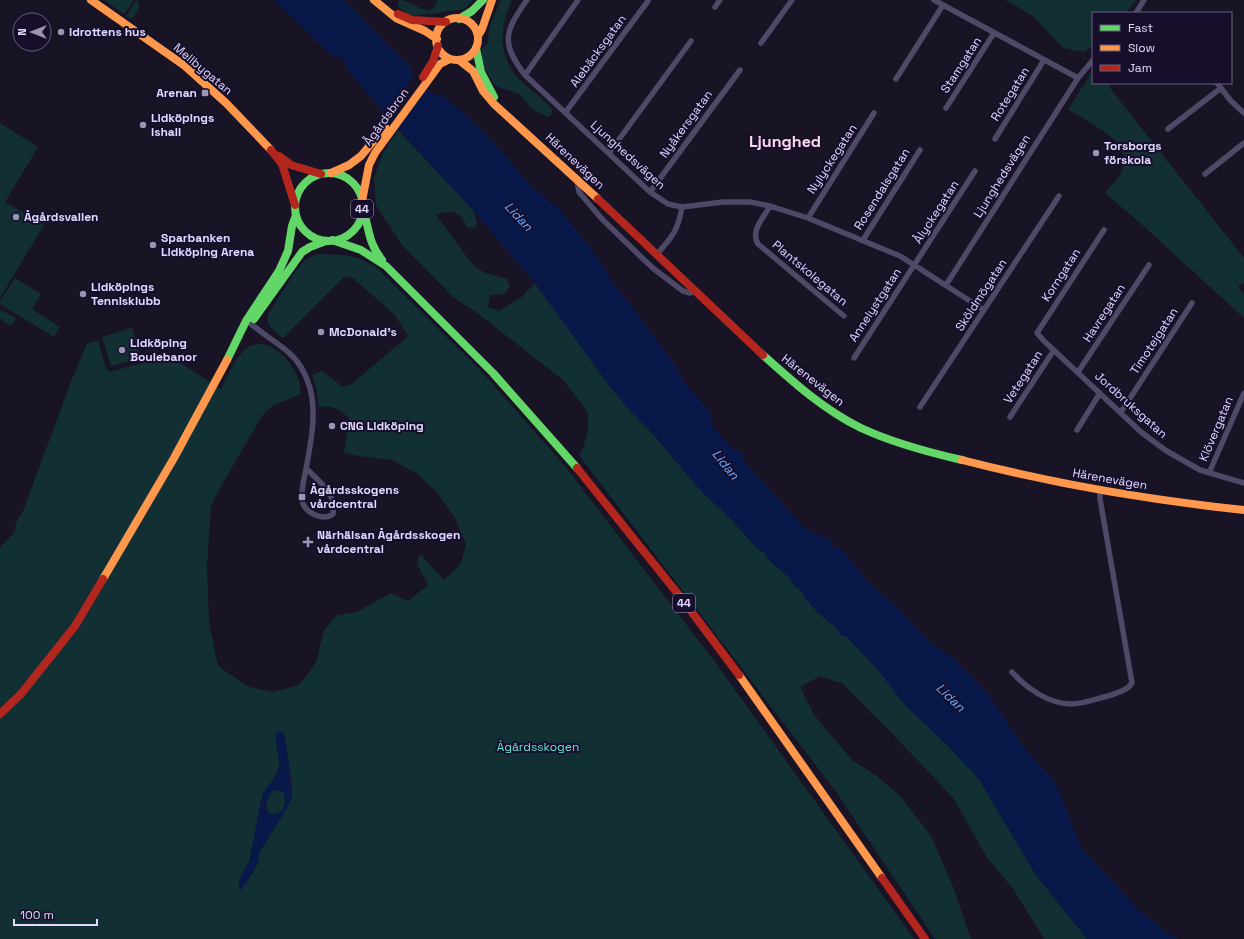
<svg xmlns="http://www.w3.org/2000/svg" width="1244" height="939" viewBox="0 0 1244 939" font-family="'Space Grotesk',sans-serif">
<style>
.green{fill:#123034;fill-rule:evenodd}
.water{fill:#081949;fill-rule:evenodd}
.pier{fill:#191425}
.lines{fill:none;stroke-linecap:round;stroke-linejoin:round}
.street{stroke:#4d4966;stroke-width:5.5}
.fast{stroke:#63d668;stroke-width:8}
.slow{stroke:#ff974d;stroke-width:8}
.jam{stroke:#b3261e;stroke-width:8}
.poi-dot{fill:#9b94b3;stroke:#160e2b;stroke-width:1.5}
.labels{text-anchor:middle;stroke-width:4;stroke-linejoin:round;paint-order:stroke}
.shield{fill:#160e2b;stroke:#a49cbf;stroke-width:1}
.shield-label{font-size:11px;font-weight:bold;fill:#e1d9ff}
.poi-label{font-size:12px;font-weight:bold;fill:#e1d9ff;stroke:#160e2b;text-anchor:start}
.street-label{font-size:12px;fill:#e1d9ff;stroke:#160e2b}
.park-label{font-size:12px;fill:#59ebd5;stroke:#160e2b}
.water-label{font-size:13px;font-style:italic;fill:#67a9ff;stroke:#160e2b}
.district-label{font-size:16px;font-weight:bold;fill:#ffdbee;stroke:#160e2b}
</style>
<rect width="100%" height="100%" fill="#191425"/>
<!-- green -->
<path class="green" d="M104 0H134L124 14Z
M137 0C142 8 136 13 132 19L126 16Z
M400 0C413 0 432 23 437 0H473L464 9 415 16 410 15 398 7V4Z
M501 0H512C500 24 498 54 516 76 527 88 541 96 551 108L552 111 551 115 548 117 532 109 520 94 498 87 494 84 484 67 482 60V49L488 43 489 28Z
M1006 0H1136L1126 13H1093V45L1084 52 1063 48 1033 16Z
M1093 70V83H1108L1113 92 1244 258V282L1238 287 1244 294V318L1138 221 1105 193C1111 186 1119 179 1122 171 1125 165 1124 153 1121 147 1115 136 1080 116 1068 110Z
M0 123 38 147 5 202 44 225 0 298Z
M398 130 473 210 477 221 476 227C475 227 471 228 470 228 465 227 465 222 462 218 456 210 444 211 436 215L472 264 483 272 507 279 510 286 504 294 490 295 488 307 499 311 522 297 535 283 608 384 625 405 654 435 688 476 731 519 757 548 765 553 769 560 791 579 795 587 800 589 806 599 818 613 838 629 840 635 847 637 979 779 1036 875 1087 939H1044L1014 890 986 856 954 799 907 749 843 684 820 676 800 687 814 715 853 761 874 774 901 797 931 836 952 884 971 939H935L837 793 579 455 583 448 588 430V412L563 380 476 312 453 297 402 245 376 205 374 178 383 153Z
M319 254C345 255 357 254 378 269L481 371 564 465 715 662 914 939H0V547L13 534 15 530 16 523 24 509 70 384 87 344 98 340 106 368 109 372 169 356 221 389C228 375 235 357 247 348 267 334 292 361 298 378 300 383 300 389 301 394L272 406 262 416 217 493 211 506 207 567 209 623 218 666 249 687 273 692 299 685 316 663 324 630 337 615 357 612 391 593 408 601 428 585 417 563 420 554 444 580 457 568 462 560 466 544 455 518 436 491 416 473 392 460 359 456 344 453 349 418C339 409 331 404 319 408L317 391 312 375 322 371 343 387 352 384 408 336 395 315 353 278 345 276 283 338C274 331 268 328 267 316L295 272 306 259ZM284 735 291 778 292 795 287 808 260 851 258 862 252 874 240 890 239 881 249 862 263 794 274 778 279 768V757L276 745Z
M15 278 41 294 32 309 60 327 54 337 0 304V301Z
M1 310 16 318 11 326 0 319V312Z
M132 328 141 358 111 366 102 337Z
M279 790 284 793C287 807 284 815 269 814 264 804 266 800 272 791Z"/>
<!-- water -->
<path class="water" d="M274 0H344L410 67C414 81 427 91 439 97L441 94 473 122 498 148 533 188 560 210 598 258 615 286 630 304 675 365 685 384 702 402 712 416V426L733 449 738 450 743 454 742 459 796 519 800 522 806 529 832 541 831 546 834 548H841L868 582 892 603 932 644 953 658 988 694 1023 746 1055 782 1082 849 1138 909 1167 933 1179 939H1087L1036 875 979 779 950 748 905 705 875 666 847 637 840 635 838 629 818 613 806 599 800 589 795 587 791 579 769 560 765 553 757 548 731 519 701 491 654 435 625 405 608 384 535 283 473 210 411 143 350 73C346 68 345 62 342 56L336 57 331 55Z
M280 731 284 735 288 757 292 795 287 808 260 851 258 862 252 874 240 891C235 880 248 867 251 857 254 840 256 823 260 806 261 802 262 797 263 794 268 785 277 778 279 768 281 755 274 744 276 732ZM279 790 284 793C287 806 284 815 269 814 264 804 266 800 272 791Z"/>
<!-- pier -->
<path class="pier" d="M415 75 427 87 396 129 384 115Z"/>
<g class="lines">
<!-- street -->
<path class="street" d="M527 0C505 31 500 43 525 75L650 192 668 204 682 207 723 202H750L770 206 808 218 900 256 984 310
M934 0 1078 78
M715 7 720 0
M1136 13 1144 0
M761 43 792 0
M525 75 578 0
M896 79 943 5
M1217 83 1231 101 1244 113
M946 108 994 33
M565 113 648 1
M1168 129 1221 88
M995 139 1044 60
M609 153 691 41
M1205 174 1244 143
M577 180 579 192 601 218 639 255 654 269 683 291 690 293 696 291
M650 192 740 70
M770 206C764 217 750 231 758 244L844 316
M808 218 874 113
M1104 230 1037 333 1044 341 1141 432 1165 450 1200 470 1244 483
M863 240 920 150
M657 254C672 237 678 231 682 207
M946 285 1078 78 1093 60
M246 321C254 326 261 332 268 337 287 350 300 359 308 382 318 409 311 442 306 469 304 479 301 490 302 500 304 512 322 522 333 514L334 504 331 497 322 484 306 468
M854 358 975 171
M1078 372 1149 265
M920 407 1059 196
M1121 412 1192 303
M1010 417 1054 350
M1077 430 1100 393
M1209 473 1244 393
M1012 672C1026 688 1049 704 1071 704 1083 704 1096 699 1108 696 1116 693 1127 691 1132 683L1100 499V491"/>
<!-- fast -->
<path class="fast" d="M459 19 472 11 483 0
M476 48 481 72 494 97
M295 207a34 34 0 1 1 68 0a34 34 0 1 1-68 0Z
M362 208C370 228 367 241 382 260
M332 240 361 250 386 266 493 373 577 468
M254 319 302 252 310 247 326 241
M763 355C793 382 824 410 861 428 893 443 927 452 962 460
M227 360 246 321 279 271 288 251 292 226 296 215"/>
<!-- slow -->
<path class="slow" d="M91 0 185 66 226 103 271 150
M374 0 396 18 425 31 437 39
M436 39a21 21 0 1 1 42 0a21 21 0 1 1-42 0Z
M478 36 482 29 492 0
M459 60 473 71 483 91 494 104 598 199
M331 173 349 165 361 156 385 127
M362 201 369 165 375 153 440 64 450 59
M962 460C1055 484 1149 500 1244 510
M103 579 174 458 227 360
M739 675 882 878"/>
<!-- jam -->
<path class="jam" d="M398 14 412 20 446 22
M423 77 433 61 438 46
M271 150 282 164 295 205
M279 156 291 165 321 174
M598 199 763 355
M577 468 682 599 739 675
M0 714 21 694 75 626 103 579
M882 878 925 939"/>
</g>
<!-- markers -->
<g class="poi-dot">
<circle cx="61" cy="32" r="4"/>
<rect x="201" y="89" width="8" height="8" rx="2"/>
<circle cx="143" cy="125" r="4"/>
<circle cx="1096" cy="153" r="4"/>
<circle cx="16" cy="217" r="4"/>
<circle cx="153" cy="245" r="4"/>
<circle cx="83" cy="294" r="4"/>
<circle cx="321" cy="332" r="4"/>
<circle cx="122" cy="350" r="4"/>
<circle cx="332" cy="426" r="4"/>
<rect x="298" y="493" width="8" height="8" rx="2"/>
<path d="M306 536h4v4h4v4h-4v4h-4v-4h-4v-4h4z"/>
</g>
<g class="labels">
<!-- shield labels -->
<g class="shield">
<rect x="351" y="200" width="22" height="18" rx="3"/>
<rect x="673" y="594" width="22" height="18" rx="3"/>
</g>
<g class="shield-label">
<text x="362" y="213">44</text>
<text x="684" y="607">44</text>
</g>
<!-- poi labels -->
<g class="poi-label">
<text x="69" y="36">Idrottens hus</text>
<text x="197" y="97" text-anchor="end">Arenan</text>
<text x="151" y="122">Lidköpings<tspan x="151" dy="14">ishall</tspan></text>
<text x="1104" y="150">Torsborgs<tspan x="1104" dy="14">förskola</tspan></text>
<text x="24" y="221">Ågårdsvallen</text>
<text x="161" y="242">Sparbanken<tspan x="161" dy="14">Lidköping Arena</tspan></text>
<text x="91" y="291">Lidköpings<tspan x="91" dy="14">Tennisklubb</tspan></text>
<text x="329" y="336">McDonald's</text>
<text x="130" y="347">Lidköping<tspan x="130" dy="14">Boulebanor</tspan></text>
<text x="340" y="430">CNG Lidköping</text>
<text x="310" y="494">Ågårdsskogens<tspan x="310" dy="14">vårdcentral</tspan></text>
<text x="317" y="539">Närhälsan Ågårdsskogen<tspan x="317" dy="14">vårdcentral</tspan></text>
</g>
<!-- street labels -->
<g class="street-label">
<text transform="translate(598 51) rotate(-54)" y="4">Alebäcksgatan</text>
<text transform="translate(961 65) rotate(-57)" y="4">Stamgatan</text>
<text transform="translate(203 69) rotate(40)" y="4">Mellbygatan</text>
<text transform="translate(1010 94) rotate(-58)" y="4">Rotegatan</text>
<text transform="translate(386 117) rotate(-54)" y="4">Ågårdsbron</text>
<text transform="translate(686 124) rotate(-54)" y="4">Nyåkersgatan</text>
<text transform="translate(628 155) rotate(42)" y="4">Ljunghedsvägen</text>
<text transform="translate(832 159) rotate(-57)" y="4">Nylyckegatan</text>
<text transform="translate(575 161) rotate(43)" y="4">Härenevägen</text>
<text transform="translate(1002 176) rotate(-58)" y="4">Ljunghedsvägen</text>
<text transform="translate(882 189) rotate(-58)" y="4">Rosendalsgatan</text>
<text transform="translate(936 212) rotate(-57)" y="4">Ålyckegatan</text>
<text transform="translate(810 273) rotate(40)" y="4">Plantskolegatan</text>
<text transform="translate(1061 275) rotate(-57)" y="4">Korngatan</text>
<text transform="translate(981 295) rotate(-57)" y="4">Sköldmögatan</text>
<text transform="translate(875 305) rotate(-57)" y="4">Annelystgatan</text>
<text transform="translate(1104 313) rotate(-57)" y="4">Havregatan</text>
<text transform="translate(1154 341) rotate(-57)" y="4">Timotejgatan</text>
<text transform="translate(1023 377) rotate(-57)" y="4">Vetegatan</text>
<text transform="translate(813 380) rotate(38)" y="4">Härenevägen</text>
<text transform="translate(1131 405) rotate(42)" y="4">Jordbruksgatan</text>
<text transform="translate(1216 429) rotate(-67)" y="4">Klövergatan</text>
<text transform="translate(1110 479) rotate(10)" y="4">Härenevägen</text>
</g>
<!-- park labels -->
<g class="park-label">
<text x="538" y="751">Ågårdsskogen</text>
</g>
<!-- water labels -->
<g class="water-label">
<text transform="translate(519 216) rotate(47)" y="5">Lidan</text>
<text transform="translate(726 464) rotate(51)" y="5">Lidan</text>
<text transform="translate(951 697) rotate(44)" y="5">Lidan</text>
</g>
<!-- district labels -->
<g class="district-label">
<text x="785" y="147">Ljunghed</text>
</g>
</g>
<!-- legend -->
<rect x="1092" y="12" width="140" height="72" fill="#160e2b" stroke="#675f80"/>
<rect x="1100" y="25" width="20" height="6" fill="#63d668" stroke="#675f80"/>
<text x="1128" y="32" font-size="12" fill="#e1d9ff">Fast</text>
<rect x="1100" y="45" width="20" height="6" fill="#ff974d" stroke="#675f80"/>
<text x="1128" y="52" font-size="12" fill="#e1d9ff">Slow</text>
<rect x="1100" y="65" width="20" height="6" fill="#b3261e" stroke="#675f80"/>
<text x="1128" y="72" font-size="12" fill="#e1d9ff">Jam</text>
<!-- north arrow -->
<g transform="translate(32 32) rotate(270)"><circle r="19" fill="#160e2b" stroke="#675f80"/>
<path d="M0-3L7 15L0 10L-7 15Z" fill="#9b94b3"/>
<text y="-6" font-size="11" font-weight="bold" text-anchor="middle" fill="#e1d9ff">N</text>
</g>
<!-- scale -->
<path d="M14 919v6h83v-6" fill="none" stroke="#e1d9ff" stroke-width="2"/>
<text x="20" y="919" font-size="12" fill="#e1d9ff" stroke="#160e2b" stroke-width="3" paint-order="stroke">100 m</text>
</svg>
